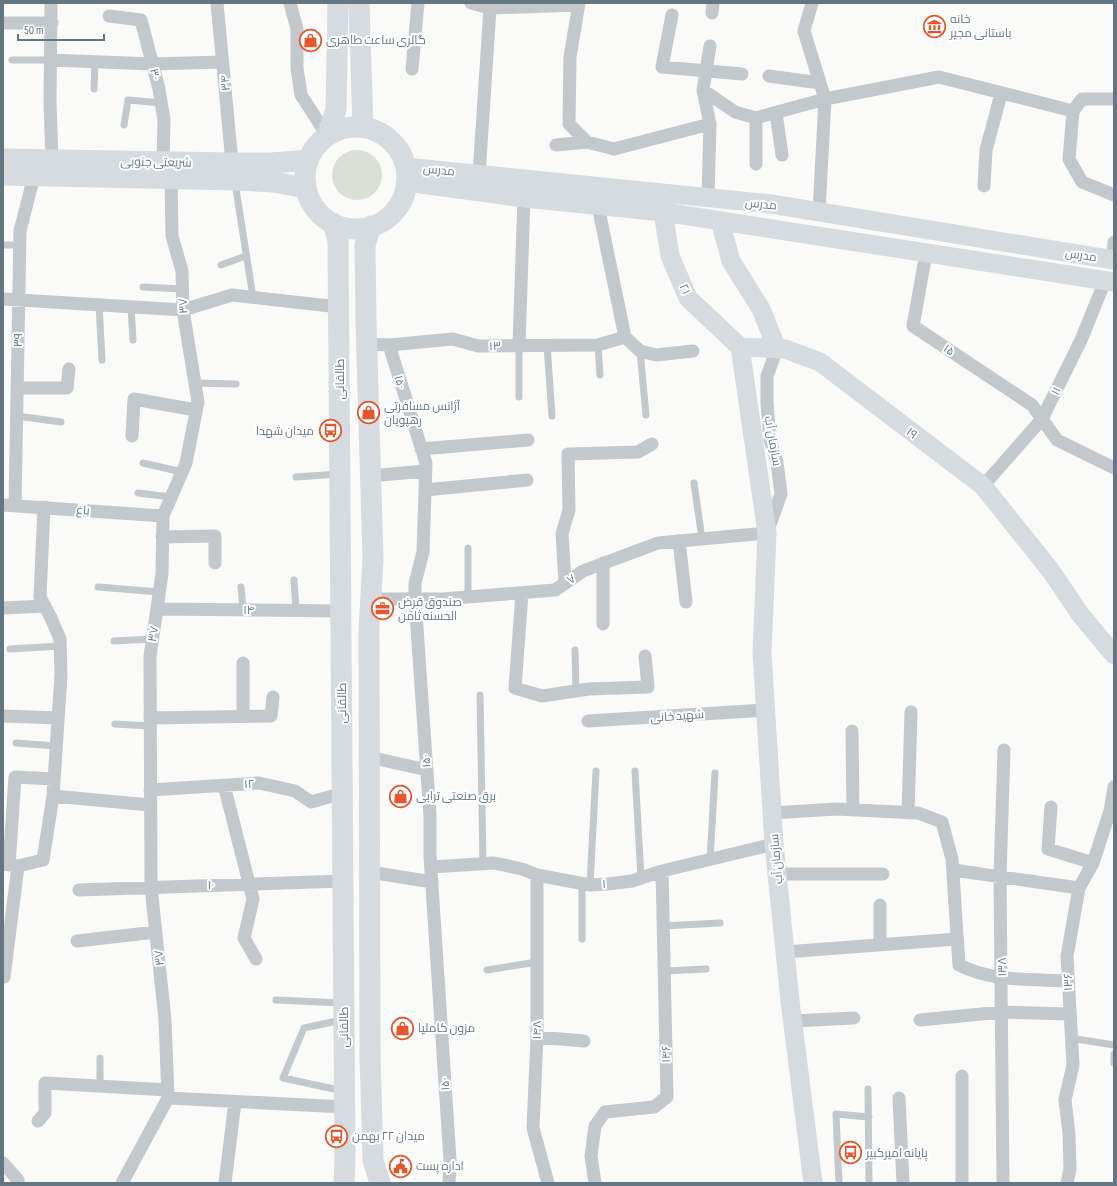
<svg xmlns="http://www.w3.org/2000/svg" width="1117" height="1186" viewBox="0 0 1117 1186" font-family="'Sofia Sans Condensed',Cairo,sans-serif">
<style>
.green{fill:#dadfd7}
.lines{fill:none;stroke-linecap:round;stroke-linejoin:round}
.lane{stroke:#c3c8cc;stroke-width:7}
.street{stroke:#c3c8cc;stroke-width:13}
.secondary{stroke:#d6dbdf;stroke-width:19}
.primary{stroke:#d6dbdf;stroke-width:21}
.labels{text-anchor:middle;stroke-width:4;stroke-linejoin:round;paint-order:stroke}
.poi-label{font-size:12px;fill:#657683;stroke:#fff;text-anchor:start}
.street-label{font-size:12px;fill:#657683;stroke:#fff}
</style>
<rect width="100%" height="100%" fill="#fafaf8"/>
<!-- green -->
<path class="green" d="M332 175a25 25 0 1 1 50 0a25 25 0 1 1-50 0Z"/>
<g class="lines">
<!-- lane -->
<path class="lane" d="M12 60H50
M94 89 95 62
M124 125 128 100 161 103
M235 183 253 297
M3 245H20
M221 265 246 256
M143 287 182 289
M99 305 102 360
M131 307 133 340
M547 345 552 416
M598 345 600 375
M640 351 646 415
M195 383 236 384
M519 397V345
M17 416 61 422
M143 463 182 472
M296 477 338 474
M694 483 702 539
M138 493 171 497
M294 580 296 610
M98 587 159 592
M241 587 243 610
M468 597V548
M114 641 152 639
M10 649 60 646
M575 650 576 691
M480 695 483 864
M115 724 150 726
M16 743 56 746
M635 771 641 878
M710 860 715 773
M590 885 596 771
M663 926 720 923
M582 939V884
M487 970 537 962
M664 971 706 969
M276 1000 342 1003
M342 1020 304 1028 283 1078 343 1091
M1070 1038 1114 1045
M1114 1054V1063
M100 1058V1086
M868 1089 869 1183
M839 1183 836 1114 869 1117"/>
<!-- street -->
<path class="street" d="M51 3 50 103 52 160
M217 3 232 163
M290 3 297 29V68L301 95 327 135
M471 3 490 8 578 5
M579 3 570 57 569 124 587 142 614 149 710 124
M812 3 804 31 825 99 819 212
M712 13 713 3
M672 15 662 67 742 74
M109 16 141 20 159 89 164 120 163 162
M3 23H52
M50 60 153 64 222 62
M412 69 418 3
M769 76 820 83
M703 90 735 112 756 118 825 99 939 77 1073 111
M1073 111 1069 159 1082 182 1114 195
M1073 111 1082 99H1114
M776 113 782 155
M556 145 587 142
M756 164V118
M479 175 490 8
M984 186 986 150 1001 94
M708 198 710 124 703 90 710 46
M598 206 625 337 640 351 656 355 693 351
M926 253 913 326 1032 405 1057 440 1114 468
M1113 260 1114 242
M3 299 183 310 232 295 339 307
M366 344 389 345 453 339 478 346 598 345 625 337
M389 345 426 463 423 552 415 583V599L430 816V856L450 1160 449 1183
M519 345 524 198
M17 388H67L69 369
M132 436 134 399 196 410
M421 449 528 440
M370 476 425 471
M983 486 1042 419 1081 340 1105 281
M425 490 527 480
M3 505 163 516
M15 506 20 231 34 176
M44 507 40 597 51 618 60 639 61 675 53 796
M162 537 215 536V563
M679 541 686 602
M565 583 562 534 569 510 568 454 638 452 652 444
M522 593 515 688 542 696 589 689 648 687 645 656
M371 599H443L555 590 583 571 658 543 767 533 781 494 777 462 770 440 767 403V376L777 349
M3 608 45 606
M157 609 341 611
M603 624V563
M3 716 58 718
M243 716V663
M150 718 271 716 273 697
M588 721 766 710
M852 731 853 810
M369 757 427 770
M224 785 253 899 244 938 256 959
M150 790 259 783 295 791 311 802 343 793
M1051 807 1048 849 1093 863
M772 813 836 809 918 813 942 822 952 859 959 965C992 982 1032 979 1068 981
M908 813 911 712
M3 864 18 866 43 860 53 796 150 805
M9 865 15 777 54 779
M431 867 494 863 522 869 537 875 590 885 608 884 632 881 662 871 774 844
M953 870 1079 888
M370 872 432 882
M777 874H883
M537 875V1037L533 1128 548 1183
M79 890 343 881
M77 941 156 932
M880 945V905
M785 952 957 939
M4 977 18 866
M920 1020 1002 1012 1069 1014
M792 1021 854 1018
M537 1037 584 1041
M962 1076V1183
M168 1098 165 1020 151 887 150 656 162 574 163 516 186 463 198 402 183 310 182 271 172 236 171 179
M899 1098 903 1183
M38 1121 45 1113V1083L168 1090
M3 1163 18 1180V1183
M122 1183 168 1098 345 1107
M225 1183 235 1102
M595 1183 591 1156 595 1126 605 1112 654 1107 667 1097 662 871
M1003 1183 1000 877 1004 750
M1067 1183 1070 1169 1069 1134 1065 1100 1073 1065 1067 956 1079 888 1093 863 1110 811 1114 787"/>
<!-- secondary -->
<path class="secondary" d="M406 167 771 204 1114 260
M407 182 524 198 663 212 1114 282
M663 212 670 256 688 298 740 347
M720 221 731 261 761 309 777 349
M740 347 767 533 762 653 774 844 790 1001 813 1183
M740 347 785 349 820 362 983 486 1051 571 1080 614 1114 655"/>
<!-- primary -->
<path class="primary" d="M359 3 363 127
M305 178a51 51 0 1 1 102 0a51 51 0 1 1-102 0Z
M327 135 336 110 338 3
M3 159 232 163H271L308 160
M3 175 235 180 273 182 306 188
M333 223 338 241 345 1158 344 1183
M371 226 365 245 366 323 373 559 369 630 370 1055 373 1160 380 1183"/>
</g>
<!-- icons -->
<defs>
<symbol id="museum-ring" viewBox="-11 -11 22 22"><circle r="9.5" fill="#fff" stroke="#e4572e" stroke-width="1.5"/><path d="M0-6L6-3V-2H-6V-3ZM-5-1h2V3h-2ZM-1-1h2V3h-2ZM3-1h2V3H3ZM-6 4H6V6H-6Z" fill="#e4572e"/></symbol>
<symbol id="shop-ring" viewBox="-11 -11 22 22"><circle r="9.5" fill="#fff" stroke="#e4572e" stroke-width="1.5"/><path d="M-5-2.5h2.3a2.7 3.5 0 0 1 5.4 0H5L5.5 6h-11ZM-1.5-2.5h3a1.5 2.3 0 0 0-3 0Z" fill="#e4572e"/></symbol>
<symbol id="bus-ring" viewBox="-11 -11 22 22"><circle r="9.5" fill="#fff" stroke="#e4572e" stroke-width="1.5"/><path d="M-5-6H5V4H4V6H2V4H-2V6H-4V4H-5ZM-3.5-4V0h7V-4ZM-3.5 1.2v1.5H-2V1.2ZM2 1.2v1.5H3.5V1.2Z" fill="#e4572e"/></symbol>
<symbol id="office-ring" viewBox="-11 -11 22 22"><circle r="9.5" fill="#fff" stroke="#e4572e" stroke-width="1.5"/><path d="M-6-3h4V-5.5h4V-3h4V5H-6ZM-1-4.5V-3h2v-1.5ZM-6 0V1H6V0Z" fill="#e4572e"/></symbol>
<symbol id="civic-ring" viewBox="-11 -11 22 22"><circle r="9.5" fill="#fff" stroke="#e4572e" stroke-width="1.5"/><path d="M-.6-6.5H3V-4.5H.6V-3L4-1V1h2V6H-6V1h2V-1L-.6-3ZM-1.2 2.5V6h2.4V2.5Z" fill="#e4572e"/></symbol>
</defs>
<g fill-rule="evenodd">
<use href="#museum-ring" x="922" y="14" width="25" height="25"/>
<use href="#shop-ring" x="298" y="28" width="25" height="25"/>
<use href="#shop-ring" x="356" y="400" width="25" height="25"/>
<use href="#bus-ring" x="318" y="418" width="25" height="25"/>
<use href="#office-ring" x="370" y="596" width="25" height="25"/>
<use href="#shop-ring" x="388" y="784" width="25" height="25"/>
<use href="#shop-ring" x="390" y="1016" width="25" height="25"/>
<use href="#bus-ring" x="324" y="1124" width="25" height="25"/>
<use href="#bus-ring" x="838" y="1140" width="25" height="25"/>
<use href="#civic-ring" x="388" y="1154" width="25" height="25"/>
</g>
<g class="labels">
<!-- poi labels -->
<g class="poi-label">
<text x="950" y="23">خانه<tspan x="950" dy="14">باستانی مجیر</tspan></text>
<text x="326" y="44">گالری ساعت طاهری</text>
<text x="384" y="410">آژانس مسافرتی<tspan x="384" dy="14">رهپویان</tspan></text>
<text x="314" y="435" text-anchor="end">میدان شهدا</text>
<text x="398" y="606">صندوق قرض<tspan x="398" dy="14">الحسنه ثامن</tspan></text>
<text x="416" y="800">برق صنعتی ترابی</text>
<text x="418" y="1032">مزون کاملیا</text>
<text x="352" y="1140">میدان ۲۲ بهمن</text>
<text x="866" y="1157">پایانه امیرکبیر</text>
<text x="416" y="1170">اداره پست</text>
</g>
<!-- street labels -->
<g class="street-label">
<text transform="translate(155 74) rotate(77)" y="4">۳۰</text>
<text transform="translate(225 83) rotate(-96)" y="4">۳۴</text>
<text transform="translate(156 162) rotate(1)" y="4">شریعتی جنوبی</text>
<text transform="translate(439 170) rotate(6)" y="4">مدرس</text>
<text transform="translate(761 204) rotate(6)" y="4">مدرس</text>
<text transform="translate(1081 255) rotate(9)" y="4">مدرس</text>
<text transform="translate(685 289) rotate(65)" y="4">۲۱</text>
<text transform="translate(183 306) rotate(-94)" y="4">۳۷</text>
<text transform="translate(18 340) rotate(-89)" y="4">۳۹</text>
<text transform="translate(495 346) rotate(-2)" y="4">۱۳</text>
<text transform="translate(949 350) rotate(33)" y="4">۱۵</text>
<text transform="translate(340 379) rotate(-90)" y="4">طالقانی</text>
<text transform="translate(400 382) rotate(74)" y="4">۱۵۰</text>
<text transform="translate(1056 391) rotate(-64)" y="4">۱۱</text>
<text transform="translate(912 433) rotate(37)" y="4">۱۹</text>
<text transform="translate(773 441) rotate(80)" y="4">سازمان آب</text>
<text transform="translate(83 510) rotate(4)" y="4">باغ</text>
<text transform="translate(571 579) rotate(-34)" y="4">۷</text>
<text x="249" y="614">۱۴</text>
<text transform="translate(153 634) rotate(-81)" y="4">۳۷</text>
<text transform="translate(342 703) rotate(-90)" y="4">طالقانی</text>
<text transform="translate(677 716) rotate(-4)" y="4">شهید خانی</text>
<text transform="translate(426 761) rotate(-94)" y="4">۱۵۰</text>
<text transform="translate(249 784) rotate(-3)" y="4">۱۲</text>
<text transform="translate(776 859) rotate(-95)" y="4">سازمان آب</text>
<text transform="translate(604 884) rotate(-4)" y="4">۱</text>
<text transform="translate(211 885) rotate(-2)" y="4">۱۰</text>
<text transform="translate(159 958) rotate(-96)" y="4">۳۷</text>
<text transform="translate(1002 967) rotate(-91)" y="4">۱۳۸</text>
<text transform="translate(1068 982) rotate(-92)" y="4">۱۳۶</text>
<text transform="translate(344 1027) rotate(-90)" y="4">طالقانی</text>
<text transform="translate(537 1030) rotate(-90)" y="4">۱۴۸</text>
<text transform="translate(666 1054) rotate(-91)" y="4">۱۴۶</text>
<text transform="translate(445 1084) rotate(-94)" y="4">۱۵۰</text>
</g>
</g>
<!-- border -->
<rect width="1117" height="1186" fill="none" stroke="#657683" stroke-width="8"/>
<!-- scale -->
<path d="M18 34v6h86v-6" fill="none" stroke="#657683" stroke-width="2"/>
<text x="24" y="34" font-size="12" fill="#657683" stroke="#ffffff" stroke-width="3" paint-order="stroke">50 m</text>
</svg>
